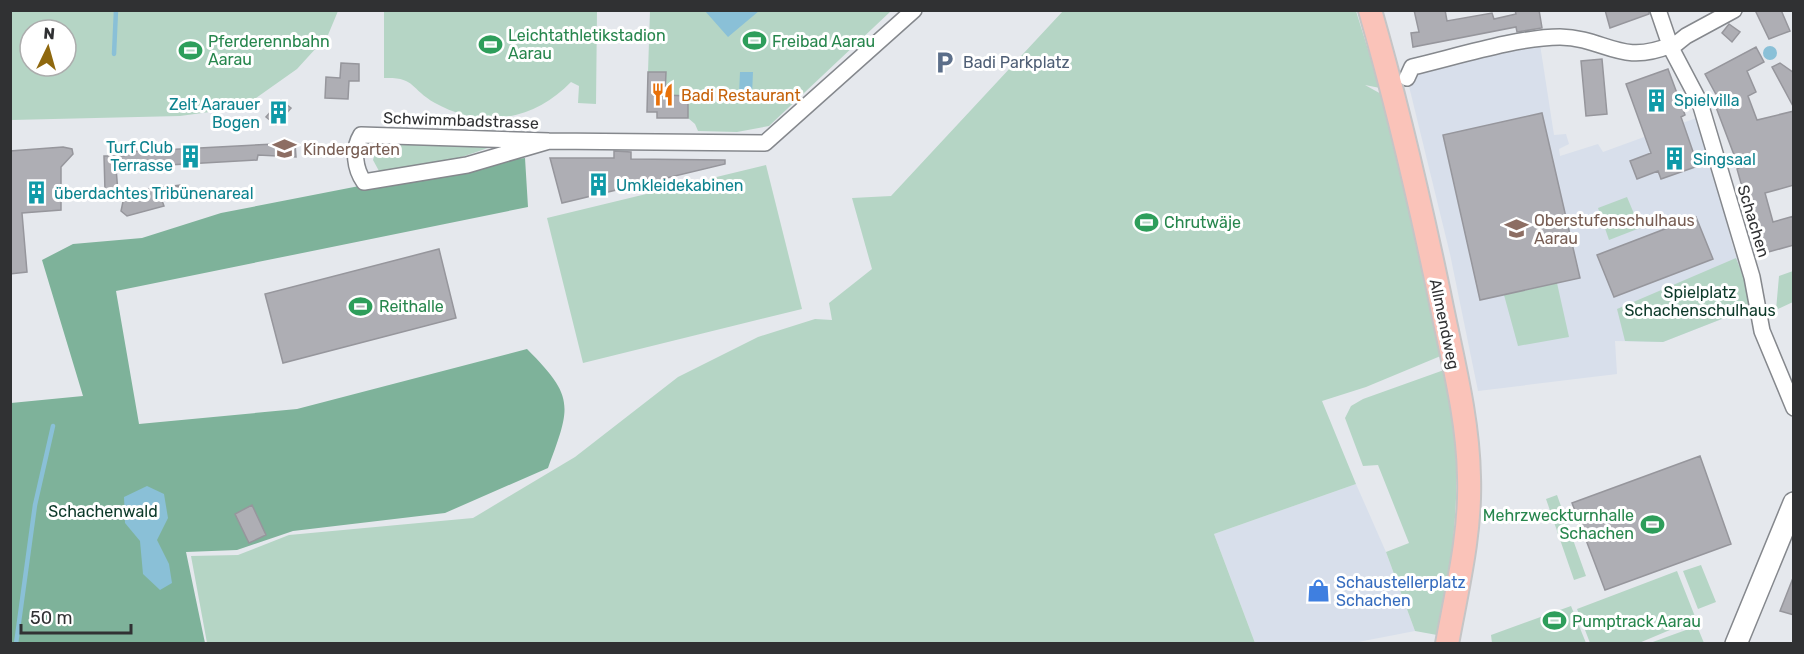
<svg xmlns="http://www.w3.org/2000/svg" width="1804" height="654" viewBox="0 0 1804 654" font-family="Rubik,sans-serif">
<style>
.built{fill:#d8dfeb}
.green{fill:#b5d5c5;fill-rule:evenodd}
.forest{fill:#7eb29a}
.water{fill:#8ac0d7}
.lines{fill:none;stroke-linecap:round;stroke-linejoin:round}
.stream{stroke:#8ac0d7;stroke-width:4.5}
.building{fill:#aeaeb4;stroke:#96969c;stroke-width:1.5}
.street-casing{stroke:#85888d;stroke-width:18}
.secondary-casing{stroke:#85888d;stroke-width:24}
.primary-casing{stroke:#c5c5c6;stroke-width:26}
.street{stroke:#fff;stroke-width:15}
.secondary{stroke:#fff;stroke-width:21}
.primary{stroke:#fac3b9;stroke-width:22}
.labels{text-anchor:middle;stroke-width:6;stroke-linejoin:round;paint-order:stroke}
.leisure-label{font-size:16px;fill:#27864d;stroke:#fff;text-anchor:start}
.service-label{font-size:16px;fill:#4e5e75;stroke:#fff;text-anchor:start}
.food-label{font-size:16px;fill:#c56008;stroke:#fff;text-anchor:start}
.culture-label{font-size:16px;fill:#0d838f;stroke:#fff;text-anchor:start}
.street-label{font-size:16px;fill:#303133;stroke:#fff}
.education-label{font-size:16px;fill:#785e54;stroke:#fff;text-anchor:start}
.park-label{font-size:16px;fill:#0b3828;stroke:#fff}
.shop-label{font-size:16px;fill:#366cbe;stroke:#fff;text-anchor:start}
</style>
<rect width="100%" height="100%" fill="#e5e8ed"/>
<!-- built -->
<path class="built" d="M1539 38 1554 135 1566 134 1569 144 1559 149 1560 156 1598 144 1603 152 1699 117 1733 247 1755 306 1663 342 1615 341 1617 374 1478 391 1450 254 1407 78 1412 67Z
M1356 484 1386 552 1415 631 1353 643H1255L1214 534Z"/>
<!-- green -->
<path class="green" d="M10 11 11 10 338 11 328 35 297 69 256 98 217 111 180 116 11 120ZM30 30H66V66H30Z
M384 11H597L596 104 578 103 579 86 571 82C534 120 483 130 435 103 409 88 416 77 384 78Z
M650 11H891L769 126 737 132 698 131 695 124 688 118V96L670 95 665 91V72H648Z
M1063 11H1356L1380 88 1365 85 1383 95 1443 355 1366 387 1322 401 1356 484 1214 534 1255 643H207L191 556 238 555 289 535 473 518 575 457 678 377 758 337 815 319 832 320 829 303 872 269 852 198 891 196Z
M387 143 493 146C457 160 418 171 379 171L373 160 376 149Z
M766 165 802 309 583 363 547 218Z
M1627 197 1640 228 1609 240 1598 208Z
M1736 258 1755 306 1663 342 1625 341 1617 309Z
M1793 271V302L1776 310 1779 276Z
M1557 283 1569 337 1518 346 1504 295Z
M1444 370C1465 461 1457 544 1437 635L1415 631 1386 552 1409 543 1378 465 1363 466 1345 418 1351 406 1363 399Z
M1557 495 1586 576 1574 580 1546 499Z
M1701 565 1716 602 1698 609 1683 571Z
M1677 571 1696 619 1639 643H1590L1577 609Z
M1571 606 1586 643H1492L1491 635Z
M1697 626 1704 643H1650Z"/>
<!-- forest -->
<path class="forest" d="M525 158 528 207 116 291 139 424 297 409 527 349C575 397 571 406 548 468L445 513 293 531 237 550 186 552 205 643 11 644V403L83 396 42 260 73 244 142 238 221 213 467 165Z"/>
<!-- water -->
<path class="water" d="M705 11H759L728 37Z
M1763 53a7 7 0 1 1 14 0a7 7 0 1 1-14 0Z
M740 72H753L752 95 739 94Z
M147 486 164 494 168 518 157 540 169 564 172 583 160 590 143 574 140 541 125 523 124 497Z"/>
<g class="lines">
<!-- stream -->
<path class="stream" d="M114 54 116 10
M16 644 35 505 53 426"/>
</g>
<!-- building -->
<path class="building" d="M1414 10H1445L1447 21 1492 13 1494 19 1516 14 1515 10H1539L1542 28 1517 32 1516 27 1413 47 1411 33 1419 32Z
M1605 10H1649V14L1610 28Z
M1755 10H1781L1790 31 1769 39Z
M1729 24 1740 32 1732 42 1722 33Z
M1756 47 1764 62 1747 71 1756 92 1748 96 1757 120 1794 111V185L1765 193 1773 222 1794 216V245L1761 254 1737 169 1739 168 1714 102 1719 100 1705 74Z
M1602 59 1607 114 1586 116 1581 61Z
M341 63 359 64V81H349L348 99 325 98 326 77 340 78Z
M1780 63 1794 73V108L1772 67Z
M1668 69 1685 115 1681 117 1698 166 1661 179 1658 171 1637 179 1630 161 1651 153 1626 84Z
M648 72H666L665 95 688 96V118H657V112H647Z
M281 100 291 108 276 125 266 117Z
M1542 113 1580 278 1480 300 1443 135Z
M275 142 295 143 296 157 258 155 257 160 116 168 118 192 105 191 104 156H124V152L275 144Z
M63 147 72 149 73 154 61 167V210L22 213 27 272 10 274V151Z
M614 151 631 152V159L725 160V164L562 203 550 158H614Z
M181 185 161 198 164 206 127 216 121 211 125 192Z
M1696 217 1713 259 1614 297 1597 255Z
M439 249 456 318 283 363 265 294Z
M1700 456 1731 544 1605 590 1572 503Z
M252 505 266 535 249 543 235 514Z
M1793 578H1794V615L1780 611Z"/>
<g class="lines">
<defs>
<path id="street" d="M1658 10 1671 48 1700 103 1752 277 1762 331 1794 408
M1671 48 1686 36 1734 10
M1407 78 1412 67C1455 57 1518 37 1560 37 1606 38 1620 66 1671 45
M549 141 467 165 364 182C355 169 352 150 361 135L549 141 765 143 914 10"/>
<path id="secondary" d="M1736 644 1794 503"/>
<path id="primary" d="M1370 10C1397 104 1419 198 1439 293 1451 354 1468 415 1469 477 1471 533 1457 589 1447 644"/>
</defs>
<!-- street casing -->
<use href="#street" class="street-casing"/>
<!-- secondary casing -->
<use href="#secondary" class="secondary-casing"/>
<!-- primary casing -->
<use href="#primary" class="primary-casing"/>
<!-- street -->
<use href="#street" class="street"/>
<!-- secondary -->
<use href="#secondary" class="secondary"/>
<!-- primary -->
<use href="#primary" class="primary"/>
</g>
<!-- icons -->
<defs>
<symbol id="stadium-bare" viewBox="-9 -9 18 18"><path d="M0-5a6.5 5 0 1 0 0 10a6.5 5 0 1 0 0-10ZM-3.5-1.8h7v3.6h-7Z" fill="#2e9e5b" stroke="#fff" stroke-width="2.5" paint-order="stroke"/></symbol>
<symbol id="parking-bare" viewBox="-9 -9 18 18"><path d="M-3.5-5.5H1a3.5 3.5 0 0 1 0 7H-1V5.5H-3.5ZM-1-3.4V-.6H.8a1.4 1.4 0 0 0 0-2.8Z" fill="#5c6f8a" stroke="#fff" stroke-width="2.5" paint-order="stroke"/></symbol>
<symbol id="restaurant-bare" viewBox="-9 -9 18 18"><path d="M-5-6h1v4h1v-4h1v4h1v-4h1v5L-1.5 .5V6h-2V.5L-5-1ZM5-6V6H3V1.5H1.5Q1.5-4 5-6Z" fill="#e8710a" stroke="#fff" stroke-width="2.5" paint-order="stroke"/></symbol>
<symbol id="building-bare" viewBox="-9 -9 18 18"><path d="M-4-6H4V6H1V3H-1V6H-4ZM-2.5-4.3h1.7v1.8h-1.7ZM.8-4.3h1.7v1.8H.8ZM-2.5-1h1.7V.8h-1.7ZM.8-1h1.7V.8H.8Z" fill="#0f9aa8" stroke="#fff" stroke-width="2.5" paint-order="stroke"/></symbol>
<symbol id="school-bare" viewBox="-9 -9 18 18"><path d="M0-5L7-2L0 1L-7-2ZM-4 1L0 2.5L4 1V4Q0 6-4 4Z" fill="#8d6e63" stroke="#fff" stroke-width="2.5" paint-order="stroke"/></symbol>
<symbol id="shop-bare" viewBox="-9 -9 18 18"><path d="M-5-2.5h2.3a2.7 3.5 0 0 1 5.4 0H5L5.5 6h-11ZM-1.5-2.5h3a1.5 2.3 0 0 0-3 0Z" fill="#3f7fe0" stroke="#fff" stroke-width="2.5" paint-order="stroke"/></symbol>
</defs>
<g fill-rule="evenodd">
<use href="#stadium-bare" x="738" y="24" width="33" height="33"/>
<use href="#stadium-bare" x="474" y="28" width="33" height="33"/>
<use href="#stadium-bare" x="174" y="34" width="33" height="33"/>
<use href="#parking-bare" x="928" y="46" width="33" height="33"/>
<use href="#restaurant-bare" x="646" y="78" width="33" height="33"/>
<use href="#building-bare" x="1640" y="84" width="33" height="33"/>
<use href="#building-bare" x="262" y="96" width="33" height="33"/>
<use href="#school-bare" x="268" y="132" width="33" height="33"/>
<use href="#building-bare" x="174" y="140" width="33" height="33"/>
<use href="#building-bare" x="1658" y="142" width="33" height="33"/>
<use href="#building-bare" x="582" y="168" width="33" height="33"/>
<use href="#building-bare" x="20" y="176" width="33" height="33"/>
<use href="#stadium-bare" x="1130" y="206" width="33" height="33"/>
<use href="#school-bare" x="1500" y="212" width="33" height="33"/>
<use href="#stadium-bare" x="344" y="290" width="33" height="33"/>
<use href="#stadium-bare" x="1636" y="508" width="33" height="33"/>
<use href="#shop-bare" x="1302" y="574" width="33" height="33"/>
<use href="#stadium-bare" x="1538" y="604" width="33" height="33"/>
</g>
<g class="labels">
<!-- leisure labels -->
<g class="leisure-label">
<text x="508" y="41">Leichtathletikstadion<tspan x="508" dy="18">Aarau</tspan></text>
<text x="208" y="47">Pferderennbahn<tspan x="208" dy="18">Aarau</tspan></text>
<text x="772" y="47">Freibad Aarau</text>
<text x="1164" y="228">Chrutwäje</text>
<text x="379" y="312">Reithalle</text>
<text x="1634" y="521" text-anchor="end">Mehrzweckturnhalle<tspan x="1634" dy="18">Schachen</tspan></text>
<text x="1572" y="627">Pumptrack Aarau</text>
</g>
<!-- service labels -->
<g class="service-label">
<text x="963" y="68">Badi Parkplatz</text>
</g>
<!-- food labels -->
<g class="food-label">
<text x="681" y="101">Badi Restaurant</text>
</g>
<!-- culture labels -->
<g class="culture-label">
<text x="1674" y="106">Spielvilla</text>
<text x="260" y="110" text-anchor="end">Zelt Aarauer<tspan x="260" dy="18">Bogen</tspan></text>
<text x="173" y="153" text-anchor="end">Turf Club<tspan x="173" dy="18">Terrasse</tspan></text>
<text x="1693" y="165">Singsaal</text>
<text x="616" y="191">Umkleidekabinen</text>
<text x="54" y="199">überdachtes Tribünenareal</text>
</g>
<!-- street labels -->
<g class="street-label">
<text transform="translate(461 120) rotate(2)" y="6">Schwimmbadstrasse</text>
<text transform="translate(1754 221) rotate(73)" y="6">Schachen</text>
<text transform="translate(1445 324) rotate(78)" y="6">Allmendweg</text>
</g>
<!-- education labels -->
<g class="education-label">
<text x="303" y="155">Kindergarten</text>
<text x="1534" y="226">Oberstufenschulhaus<tspan x="1534" dy="18">Aarau</tspan></text>
</g>
<!-- park labels -->
<g class="park-label">
<text x="1700" y="298">Spielplatz<tspan x="1700" dy="18">Schachenschulhaus</tspan></text>
<text x="103" y="517">Schachenwald</text>
</g>
<!-- shop labels -->
<g class="shop-label">
<text x="1336" y="588">Schaustellerplatz<tspan x="1336" dy="18">Schachen</tspan></text>
</g>
</g>
<!-- border -->
<rect width="1804" height="654" fill="none" stroke="#303133" stroke-width="24"/>
<!-- north arrow -->
<g transform="translate(48 48) rotate(5)"><circle r="28" fill="#ffffff" stroke="#acadad" stroke-width="1.5"/>
<path d="M0-4.5L10 22L0 15L-10 22Z" fill="#8f680e"/>
<text y="-9" font-size="16" font-weight="bold" text-anchor="middle" fill="#303133">N</text>
</g>
<!-- scale -->
<path d="M21 624v9h110v-9" fill="none" stroke="#303133" stroke-width="3"/>
<text x="30" y="624" font-size="18" fill="#303133" stroke="#ffffff" stroke-width="4.5" paint-order="stroke">50 m</text>
</svg>
